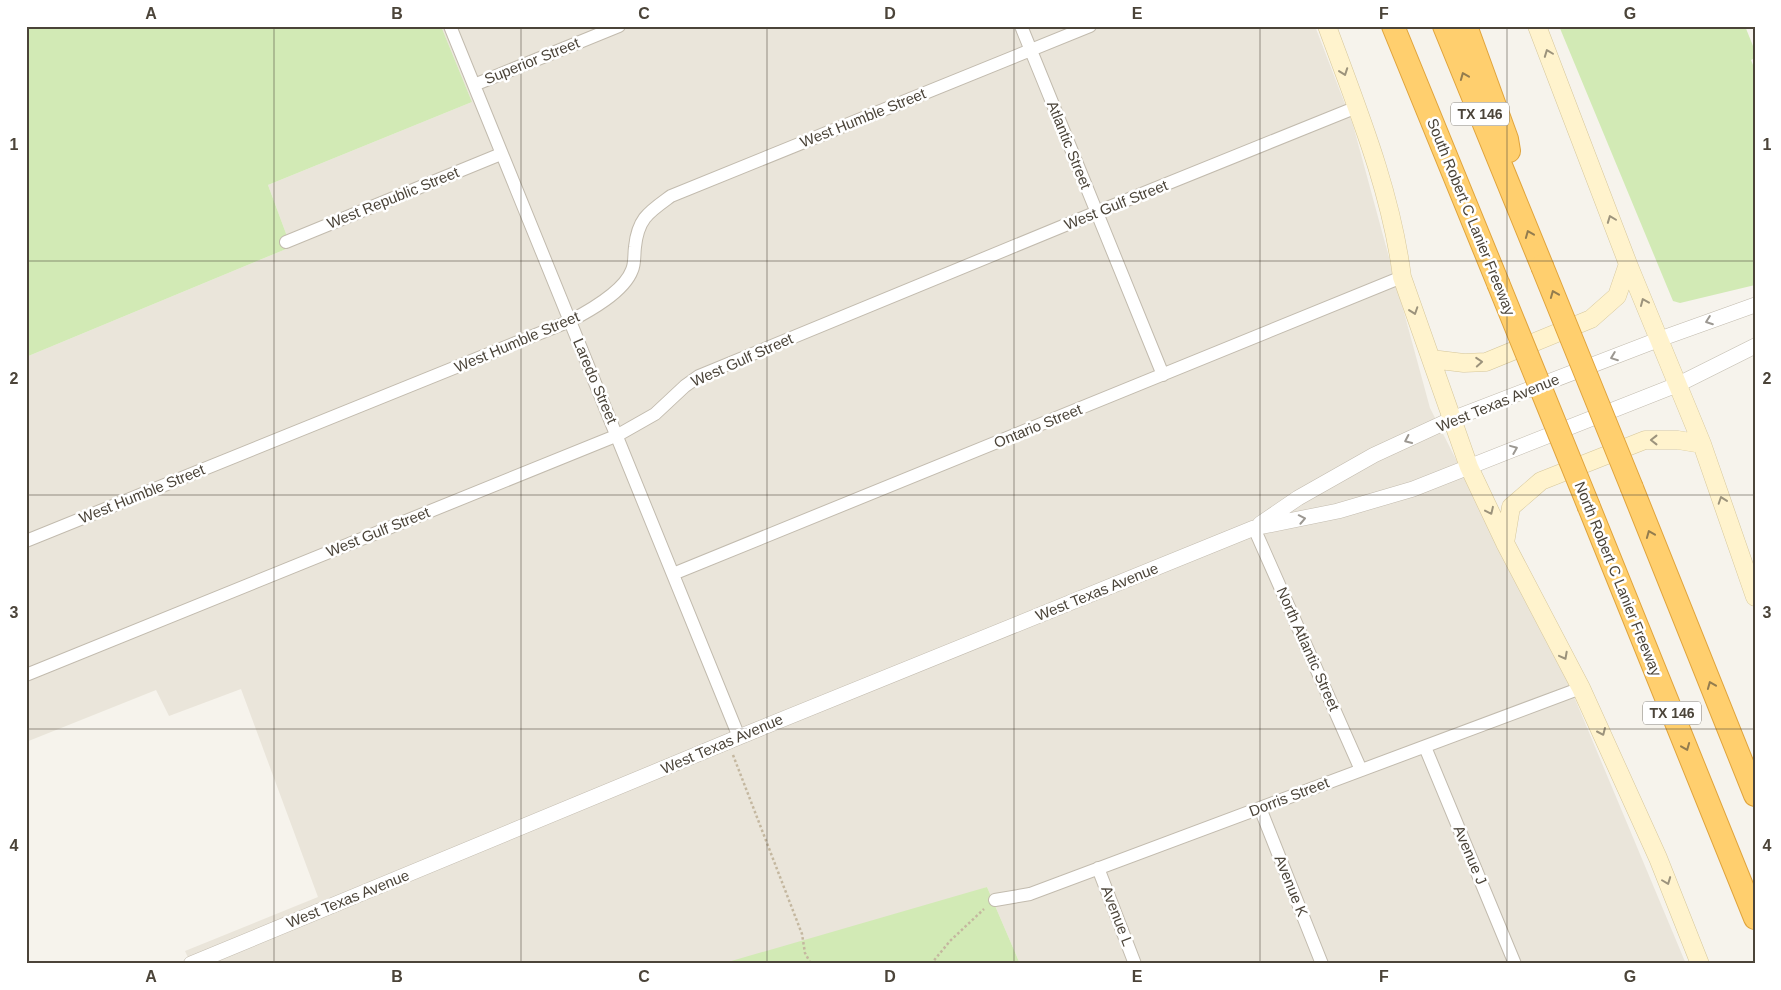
<svg xmlns="http://www.w3.org/2000/svg" width="1781" height="990" viewBox="0 0 1781 990" font-family="Helvetica,sans-serif">
<style>
.residential{fill:#eae5da}
.green{fill:#d2eab5}
.lines{fill:none;stroke-linecap:round;stroke-linejoin:round}
.minor-casing{stroke:#c2bbae;stroke-width:14}
.tertiary-casing{stroke:#c2bbae;stroke-width:16}
.secondary-casing{stroke:#d6c79b;stroke-width:19}
.motorway-casing{stroke:#e0a43c;stroke-width:24}
.path{stroke:#c4b79f;stroke-width:2.5;stroke-dasharray:2.5 2.5;stroke-linecap:butt}
.minor{stroke:#fff;stroke-width:12}
.tertiary{stroke:#fff;stroke-width:15}
.secondary{stroke:#fff3cd;stroke-width:18}
.motorway{stroke:#ffcf6e;stroke-width:22}
.motorway-bridge-casing{stroke:#e0a43c;stroke-width:24;stroke-linecap:butt}
.motorway-bridge{stroke:#ffcf6e;stroke-width:22}
.oneway{stroke:#9c937c}
.oneway2{stroke:#937c4e}
.oneway3{stroke:#9c9892}
.grid{fill:none;stroke:#4b4439;stroke-width:1;stroke-opacity:0.55}
.labels{text-anchor:middle;stroke-width:5;stroke-linejoin:round;paint-order:stroke}
.shield{fill:#fff;stroke:#817c74;stroke-width:1}
.shield-label{font-size:14px;font-weight:bold;fill:#4b4439}
.street-label{font-size:15px;fill:#4b4439;stroke:#fff}
.neatline{fill:none;stroke:#4b4439;stroke-width:2}
.grid-label{font-size:16px;text-anchor:middle;font-weight:bold;fill:#4b4439}
</style>
<rect width="100%" height="100%" fill="#f6f3ec"/>
<!-- residential -->
<path class="residential" d="M441 26H1315L1353 125 1430 408 1565 675 1686 964H1020L987 887 798 964H191L185 951 318 897 241 689 169 716 156 690 26 742V357L291 247 268 185 472 102Z"/>
<!-- green -->
<path class="green" d="M26 26H441L472 102 268 185 291 247 26 357Z
M1559 26H1745L1755 51V58L1751 60 1755 70V285L1680 303 1673 301Z
M987 887 1020 964H721Z"/>
<g class="lines">
<defs>
<path id="minor" d="M450 26 739 737
M1021 26 1163 375
M474 85 619 26
M286 242 501 154
M1254 528 1361 770
M26 541 570 321C589 311 624 292 632 270 635 264 634 254 635 247 638 218 649 212 671 196L1090 26
M673 574 1402 277
M26 675 618 435 655 414 685 386 699 376 1097 212 1357 107
M1425 747 1515 964
M1260 808 1322 964
M1098 868 1135 964
M995 900 1030 894 1581 688"/>
<path id="tertiary" d="M1260 524 1298 498 1374 455 1452 419 1660 339 1755 305
M191 964 739 737 1254 528 1338 511 1413 489 1679 384 1755 346"/>
<path id="secondary" d="M1327 26C1357 108 1391 190 1402 277L1469 467 1505 543 1581 688 1658 858 1700 964
M1537 26 1628 264 1702 444 1755 597
M1431 359 1464 363 1486 362 1591 319 1617 296 1628 264
M1505 543 1511 507 1541 481 1645 440H1678L1702 444"/>
<path id="motorway" d="M1393 26 1498 283
M1444 26 1542 266
M1466 26 1507 139 1509 151
M1632 488 1755 795
M1589 507 1755 918"/>
</defs>
<!-- minor casing -->
<use href="#minor" class="minor-casing"/>
<!-- tertiary casing -->
<use href="#tertiary" class="tertiary-casing"/>
<!-- secondary casing -->
<use href="#secondary" class="secondary-casing"/>
<!-- motorway casing -->
<use href="#motorway" class="motorway-casing"/>
<!-- path -->
<path class="path" d="M733 755 802 934 805 953 811 964
M931 964 950 941 984 909"/>
<!-- minor -->
<use href="#minor" class="minor"/>
<!-- tertiary -->
<use href="#tertiary" class="tertiary"/>
<!-- secondary -->
<use href="#secondary" class="secondary"/>
<!-- motorway -->
<use href="#motorway" class="motorway"/>
<defs>
<path id="motorway-bridge" d="M1542 266 1632 488
M1498 283 1589 507"/>
</defs>
<!-- motorway-bridge casing -->
<use href="#motorway-bridge" class="motorway-bridge-casing"/>
<!-- motorway-bridge -->
<use href="#motorway-bridge" class="motorway-bridge"/>
</g>
<!-- one-way arrows -->
<defs><path id="oneway-chevron" d="M-2-3.5L2.5 0L-2 3.5" fill="none" stroke-width="1.6" stroke-linecap="round" stroke-linejoin="round" transform="scale(1.25)"/></defs>
<g class="oneway">
<use href="#oneway-chevron" transform="translate(1548 53) rotate(-111)"/>
<use href="#oneway-chevron" transform="translate(1344 72) rotate(70)"/>
<use href="#oneway-chevron" transform="translate(1611 219) rotate(-111)"/>
<use href="#oneway-chevron" transform="translate(1644 302) rotate(-113)"/>
<use href="#oneway-chevron" transform="translate(1414 311) rotate(71)"/>
<use href="#oneway-chevron" transform="translate(1479 362) rotate(-4)"/>
<use href="#oneway-chevron" transform="translate(1654 440) rotate(180)"/>
<use href="#oneway-chevron" transform="translate(1722 500) rotate(-109)"/>
<use href="#oneway-chevron" transform="translate(1490 511) rotate(65)"/>
<use href="#oneway-chevron" transform="translate(1564 656) rotate(62)"/>
<use href="#oneway-chevron" transform="translate(1602 732) rotate(66)"/>
<use href="#oneway-chevron" transform="translate(1667 881) rotate(69)"/>
</g>
<g class="oneway2">
<use href="#oneway-chevron" transform="translate(1464 76) rotate(-112)"/>
<use href="#oneway-chevron" transform="translate(1529 234) rotate(-112)"/>
<use href="#oneway-chevron" transform="translate(1554 294) rotate(-112)"/>
<use href="#oneway-chevron" transform="translate(1650 534) rotate(-112)"/>
<use href="#oneway-chevron" transform="translate(1711 685) rotate(-112)"/>
<use href="#oneway-chevron" transform="translate(1686 747) rotate(68)"/>
</g>
<g class="oneway3">
<use href="#oneway-chevron" transform="translate(1709 321) rotate(160)"/>
<use href="#oneway-chevron" transform="translate(1614 357) rotate(159)"/>
<use href="#oneway-chevron" transform="translate(1408 440) rotate(155)"/>
<use href="#oneway-chevron" transform="translate(1514 449) rotate(-22)"/>
<use href="#oneway-chevron" transform="translate(1302 519) rotate(-11)"/>
</g>
<!-- grid -->
<path class="grid" d="M274 26V964M521 26V964M767 26V964M1014 26V964M1260 26V964M1507 26V964M26 261H1755M26 495H1755M26 729H1755"/>
<g class="labels">
<!-- shield labels -->
<g class="shield">
<rect x="1451" y="102.5" width="58" height="23" rx="4"/>
<rect x="1643" y="701.5" width="58" height="23" rx="4"/>
</g>
<g class="shield-label">
<text x="1480" y="119">TX 146</text>
<text x="1672" y="718">TX 146</text>
</g>
<!-- street labels -->
<g class="street-label">
<text transform="translate(532 61) rotate(-22)" y="5">Superior Street</text>
<text transform="translate(863 118) rotate(-22)" y="5">West Humble Street</text>
<text transform="translate(1069 145) rotate(68)" y="5">Atlantic Street</text>
<text transform="translate(393 198) rotate(-22)" y="5">West Republic Street</text>
<text transform="translate(1116 205) rotate(-22)" y="5">West Gulf Street</text>
<text transform="translate(1471 217) rotate(68)" y="5">South Robert C Lanier Freeway</text>
<text transform="translate(517 342) rotate(-23)" y="5">West Humble Street</text>
<text transform="translate(742 360) rotate(-24)" y="5">West Gulf Street</text>
<text transform="translate(595 381) rotate(67)" y="5">Laredo Street</text>
<text transform="translate(1498 403) rotate(-22)" y="5">West Texas Avenue</text>
<text transform="translate(1038 426) rotate(-22)" y="5">Ontario Street</text>
<text transform="translate(142 494) rotate(-22)" y="5">West Humble Street</text>
<text transform="translate(378 532) rotate(-22)" y="5">West Gulf Street</text>
<text transform="translate(1618 579) rotate(68)" y="5">North Robert C Lanier Freeway</text>
<text transform="translate(1097 592) rotate(-22)" y="5">West Texas Avenue</text>
<text transform="translate(1308 649) rotate(66)" y="5">North Atlantic Street</text>
<text transform="translate(722 744) rotate(-23)" y="5">West Texas Avenue</text>
<text transform="translate(1289 797) rotate(-21)" y="5">Dorris Street</text>
<text transform="translate(1470 855) rotate(67)" y="5">Avenue J</text>
<text transform="translate(1291 886) rotate(68)" y="5">Avenue K</text>
<text transform="translate(348 899) rotate(-22)" y="5">West Texas Avenue</text>
<text transform="translate(1117 916) rotate(69)" y="5">Avenue L</text>
</g>
</g>
<!-- border -->
<rect width="1781" height="990" fill="none" stroke="#ffffff" stroke-width="55"/>
<rect x="28" y="28" width="1726" height="934" class="neatline"/>
<g class="grid-label">
<text x="151" y="19">A</text>
<text x="397" y="19">B</text>
<text x="644" y="19">C</text>
<text x="890" y="19">D</text>
<text x="1137" y="19">E</text>
<text x="1384" y="19">F</text>
<text x="1630" y="19">G</text>
<text x="14" y="150">1</text>
<text x="1767" y="150">1</text>
<text x="14" y="384">2</text>
<text x="1767" y="384">2</text>
<text x="14" y="618">3</text>
<text x="1767" y="618">3</text>
<text x="14" y="851">4</text>
<text x="1767" y="851">4</text>
<text x="151" y="982">A</text>
<text x="397" y="982">B</text>
<text x="644" y="982">C</text>
<text x="890" y="982">D</text>
<text x="1137" y="982">E</text>
<text x="1384" y="982">F</text>
<text x="1630" y="982">G</text>
</g>
</svg>
